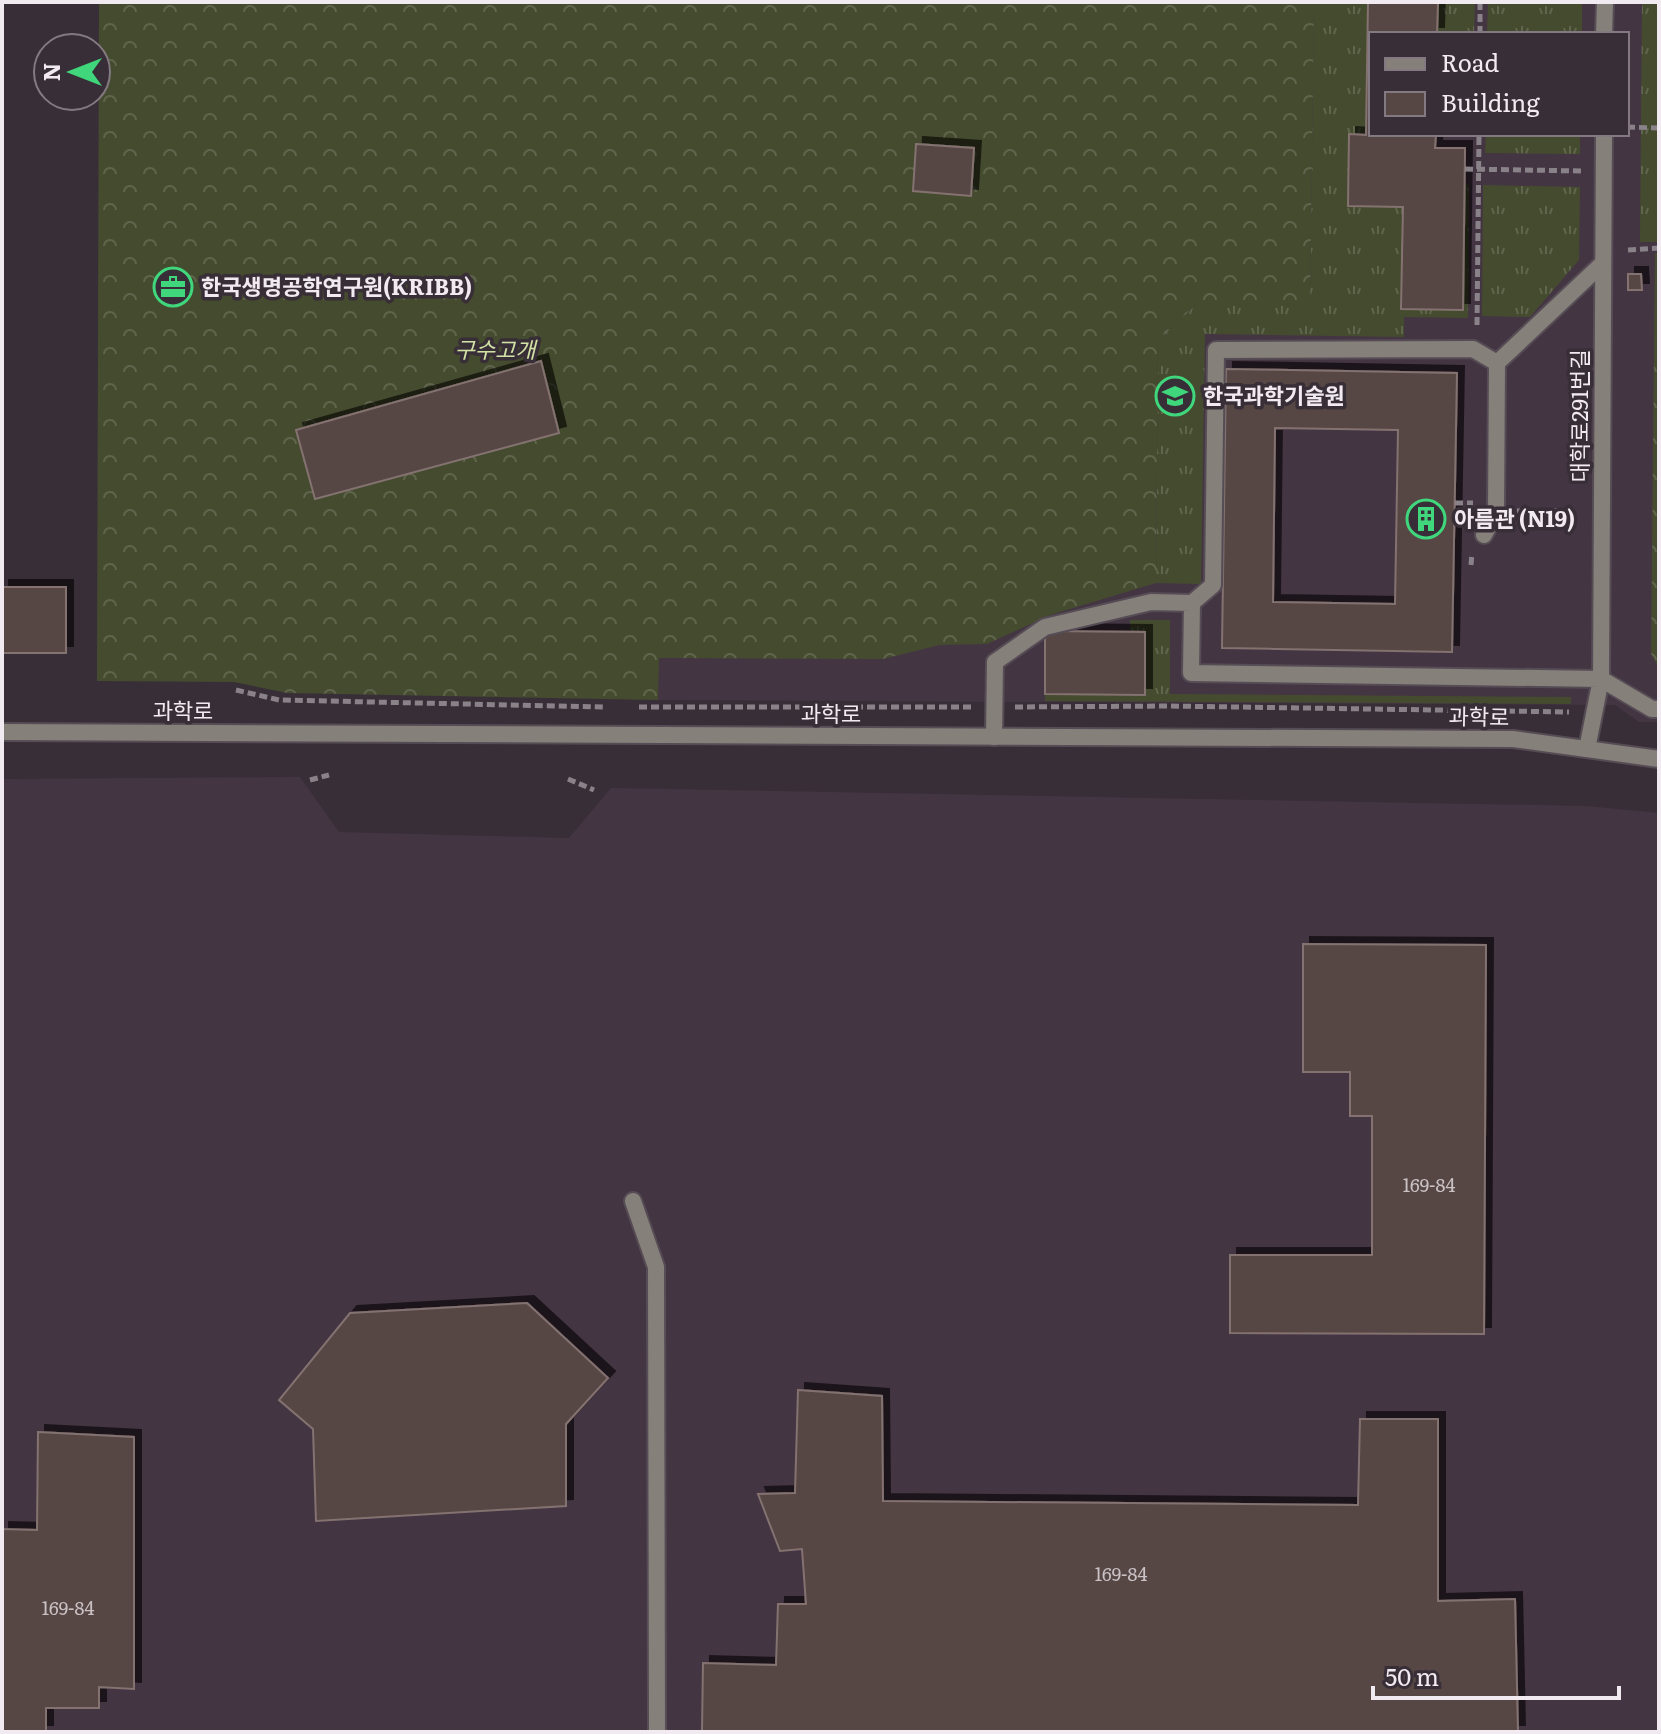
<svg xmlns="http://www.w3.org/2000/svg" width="1661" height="1734" viewBox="0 0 1661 1734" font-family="Literata,'Noto Sans KR',serif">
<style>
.built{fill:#443543;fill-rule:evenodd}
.grass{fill:url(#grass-tufts)}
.forest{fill:url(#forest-crowns)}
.building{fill:#564644;stroke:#837270;stroke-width:2;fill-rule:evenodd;filter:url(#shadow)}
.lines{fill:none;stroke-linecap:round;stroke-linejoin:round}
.service-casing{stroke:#564c55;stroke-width:20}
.minor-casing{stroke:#564c55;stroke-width:20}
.tertiary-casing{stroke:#564c55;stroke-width:20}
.path{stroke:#8a8289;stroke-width:5;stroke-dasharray:8 4;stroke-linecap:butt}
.service{stroke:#85807a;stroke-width:16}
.minor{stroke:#85807a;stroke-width:16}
.tertiary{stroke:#85807a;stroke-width:16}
.labels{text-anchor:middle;stroke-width:7;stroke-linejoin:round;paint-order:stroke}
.number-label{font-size:18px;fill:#cac1c5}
.poi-label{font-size:22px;font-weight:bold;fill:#f1eaf0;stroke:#382e37;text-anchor:start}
.park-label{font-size:22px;font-style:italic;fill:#d2e1a4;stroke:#382e37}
.street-label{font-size:22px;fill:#f1eaf0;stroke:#382e37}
</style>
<defs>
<pattern id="grass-tufts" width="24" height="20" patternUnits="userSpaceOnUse" patternTransform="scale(2)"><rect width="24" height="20" fill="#454b2e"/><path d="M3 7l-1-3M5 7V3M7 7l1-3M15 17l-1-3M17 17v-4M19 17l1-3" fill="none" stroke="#60654d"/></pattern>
<pattern id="forest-crowns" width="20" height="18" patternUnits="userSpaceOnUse" patternTransform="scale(2)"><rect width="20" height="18" fill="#454b2e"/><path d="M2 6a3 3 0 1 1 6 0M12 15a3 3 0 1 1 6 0" fill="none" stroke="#60654d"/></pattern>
<filter id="shadow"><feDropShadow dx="7" dy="-7" stdDeviation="0" flood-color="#0009"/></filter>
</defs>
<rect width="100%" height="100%" fill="#382e37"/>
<!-- built -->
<path class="built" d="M734 2H1659V722H1639L1615 705 658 700V658ZM1371 34H1627V134H1371Z
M300 777 339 832 569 838 611 788 1587 806 1659 813V1732H2V779Z"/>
<!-- grass -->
<path class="grass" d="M1314 2H1368L1366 135H1349L1348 206 1403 207 1469 184 1468 318 1404 317V337L1205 334 1201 584 1156 583 1158 340 1200 301H1310Z
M1438 2H1475L1474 34H1437Z
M1488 2H1582V34H1487Z
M1642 2H1659V242H1640Z
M1486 134H1580V154L1485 153Z
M1483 185 1580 187 1579 260 1530 317 1482 316Z
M1655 253H1659V347L1654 346Z
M1130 620H1170V694L1571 697V704L1045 701V694L1145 695V633L1130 632Z"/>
<!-- forest -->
<path class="forest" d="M99 2H1314L1310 301H1200L1158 340 1156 583 1050 615 987 644 940 645 883 659 659 658 658 700 287 693 234 682 97 681Z
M1654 346 1659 347V668L1651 654Z"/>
<!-- building -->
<path class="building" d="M1368 2H1438L1437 34H1371V134H1436L1435 148H1465L1463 310 1401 309 1403 207 1348 206 1349 134 1366 135Z
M916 144 974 148 971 196 913 191Z
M1628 274H1641L1642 290H1628Z
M541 361 559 433 315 499 296 430Z
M1226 369 1457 373 1452 652 1222 648ZM1275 428 1398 430 1395 604 1273 602Z
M2 587H66V653H2Z
M1045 631 1145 632V695L1045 694Z
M1303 944 1486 945 1484 1334 1230 1333V1255H1372V1116H1350V1072H1303Z
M527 1303 608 1378 566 1424V1506L316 1521 313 1429 279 1400 350 1313Z
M798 1390 882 1396 883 1501 1358 1505 1360 1419H1438V1601L1515 1599 1518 1732H702L703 1663 776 1665 778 1604H806L802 1549 780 1551 758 1494 795 1493Z
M38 1432 134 1437V1689L99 1687V1708H46V1732H2V1529L37 1530Z"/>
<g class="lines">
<defs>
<path id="service" d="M1484 535 1496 512 1497 363 1603 263
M1192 603 1213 585 1216 350 1473 349 1497 363
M994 737 995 662 1045 627 1151 602 1192 603 1191 673 1601 679 1652 709H1659
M1587 749 1601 679
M633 1201 656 1267 657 1732"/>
<path id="minor" d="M1604 34 1605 2
M1601 679 1604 134"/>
<path id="tertiary" d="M2 732 1513 739 1659 759"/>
</defs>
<!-- service casing -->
<use href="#service" class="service-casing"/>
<!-- minor casing -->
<use href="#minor" class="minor-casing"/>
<!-- tertiary casing -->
<use href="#tertiary" class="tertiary-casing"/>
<!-- path -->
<path class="path" d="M1480 34V2
M1627 127 1659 128
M1465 169 1583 171
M1628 250 1659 248
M1477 325 1479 134
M1455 503H1473
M1517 511H1572
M1471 565 1472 553
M236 690 279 700 605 707
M639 707H973
M1015 707 1170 706 1569 712
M568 779 594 790
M310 780 329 775"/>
<!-- service -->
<use href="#service" class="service"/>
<!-- minor -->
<use href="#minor" class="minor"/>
<!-- tertiary -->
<use href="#tertiary" class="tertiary"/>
</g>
<!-- icons -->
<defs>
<symbol id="office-ring" viewBox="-11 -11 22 22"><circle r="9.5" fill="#382e37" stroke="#40d77c" stroke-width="1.5"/><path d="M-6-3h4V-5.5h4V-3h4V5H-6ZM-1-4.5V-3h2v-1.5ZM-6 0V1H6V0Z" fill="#40d77c"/></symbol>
<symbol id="university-ring" viewBox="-11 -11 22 22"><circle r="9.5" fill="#382e37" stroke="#40d77c" stroke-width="1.5"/><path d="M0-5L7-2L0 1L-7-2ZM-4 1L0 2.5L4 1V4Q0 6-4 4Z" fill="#40d77c"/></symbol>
<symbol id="building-ring" viewBox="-11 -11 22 22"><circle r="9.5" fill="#382e37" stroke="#40d77c" stroke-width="1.5"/><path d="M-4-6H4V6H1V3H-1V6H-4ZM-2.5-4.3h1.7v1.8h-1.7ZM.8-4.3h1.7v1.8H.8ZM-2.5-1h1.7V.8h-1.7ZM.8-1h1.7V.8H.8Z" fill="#40d77c"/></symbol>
</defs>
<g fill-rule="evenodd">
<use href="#office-ring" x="151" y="265" width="44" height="44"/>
<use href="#university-ring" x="1153" y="374" width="44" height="44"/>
<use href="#building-ring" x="1404" y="497" width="44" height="44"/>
</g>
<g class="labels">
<!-- number labels -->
<g class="number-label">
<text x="1429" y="1192">169-84</text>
<text x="1121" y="1581">169-84</text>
<text x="68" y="1615">169-84</text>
</g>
<!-- poi labels -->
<g class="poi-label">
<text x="201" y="295">한국생명공학연구원(KRIBB)</text>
<text x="1203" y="404">한국과학기술원</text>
<text x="1454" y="527">아름관 (N19)</text>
</g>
<!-- park labels -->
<g class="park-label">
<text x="495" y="358">구수고개</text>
</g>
<!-- street labels -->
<g class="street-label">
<text transform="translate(1580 416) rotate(-90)" y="8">대학로291번길</text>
<text x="183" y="719">과학로</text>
<text x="831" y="722">과학로</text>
<text transform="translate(1479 717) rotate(1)" y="8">과학로</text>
</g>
</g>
<!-- border -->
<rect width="1661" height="1734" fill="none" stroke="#f1eaf0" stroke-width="8"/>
<!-- legend -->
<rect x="1369" y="32" width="260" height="104" fill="#382e37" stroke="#827981" stroke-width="2"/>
<rect x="1385" y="58" width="40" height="12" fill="#85807a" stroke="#827981" stroke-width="2"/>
<text x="1441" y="72" font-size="24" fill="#f1eaf0">Road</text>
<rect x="1385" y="92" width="40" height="24" fill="#564644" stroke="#827981" stroke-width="2"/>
<text x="1441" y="112" font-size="24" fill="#f1eaf0">Building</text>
<!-- north arrow -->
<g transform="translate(72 72) rotate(270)"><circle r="38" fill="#382e37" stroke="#827981" stroke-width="2"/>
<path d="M0-6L14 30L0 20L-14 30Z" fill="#40d77c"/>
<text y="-12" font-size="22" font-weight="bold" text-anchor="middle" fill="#f1eaf0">N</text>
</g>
<!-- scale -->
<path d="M1373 1686v12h246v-12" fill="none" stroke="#f1eaf0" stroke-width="4"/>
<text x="1385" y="1686" font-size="24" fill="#f1eaf0" stroke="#382e37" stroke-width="6" paint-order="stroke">50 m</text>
</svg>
